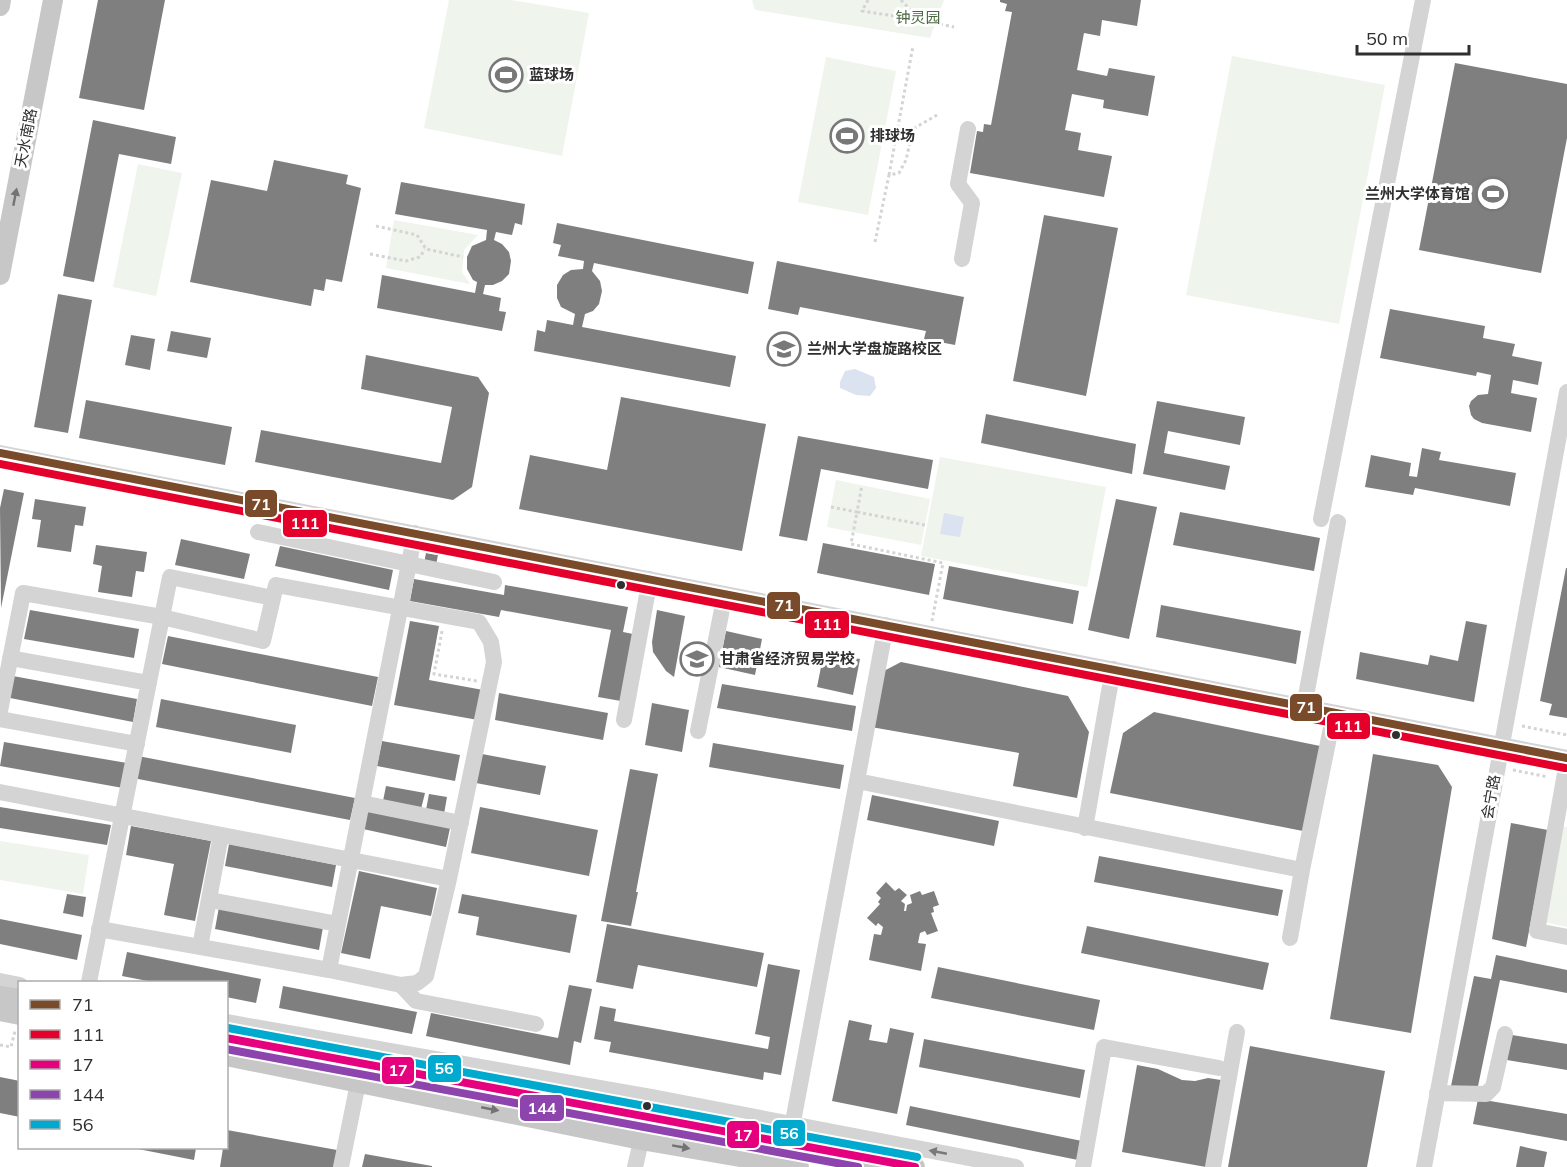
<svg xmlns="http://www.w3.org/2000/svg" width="1567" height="1167" viewBox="0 0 1567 1167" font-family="Mulish,'Noto Sans SC',sans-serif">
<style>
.green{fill:#eff4ed}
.water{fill:#dce3f0}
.building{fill:#7f7f7f}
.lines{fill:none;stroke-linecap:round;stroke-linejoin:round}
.path{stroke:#d4d4d4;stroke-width:3;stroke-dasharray:3 3;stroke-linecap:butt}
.minor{stroke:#d4d4d4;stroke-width:16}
.major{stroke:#c7c7c7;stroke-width:20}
.bus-1-casing{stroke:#fff;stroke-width:12}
.bus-2-casing{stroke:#fff;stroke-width:12}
.bus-3-casing{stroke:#fff;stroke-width:12}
.bus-4-casing{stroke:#fff;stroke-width:12}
.bus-5-casing{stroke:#fff;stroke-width:12}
.bus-1{stroke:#7a4b2a;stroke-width:8}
.bus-2{stroke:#e4002b;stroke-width:8}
.bus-3{stroke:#e5007d;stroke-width:8}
.bus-4{stroke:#8e44ad;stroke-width:8}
.bus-5{stroke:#00a9ce;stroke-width:8}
.oneway{fill:#737373}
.oneway2{fill:#797979}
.bus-dot{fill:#2f2f2f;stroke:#fff;stroke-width:2}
.labels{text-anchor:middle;stroke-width:6;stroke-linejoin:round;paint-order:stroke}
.park-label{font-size:15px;fill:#496741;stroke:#fff}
.poi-label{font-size:15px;font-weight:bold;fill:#2f2f2f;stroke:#fff;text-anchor:start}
.street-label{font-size:15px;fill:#2f2f2f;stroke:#fff}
.line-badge{stroke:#fff;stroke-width:2}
.badge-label{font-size:16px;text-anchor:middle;font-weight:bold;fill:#fff}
</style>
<rect width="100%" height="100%" fill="#fff"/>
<!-- green -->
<path class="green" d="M449 0H511L589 13 562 156 424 128Z
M752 0H944L930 38 755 10Z
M1232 56 1385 85 1339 324 1186 295Z
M826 57 896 71 868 215 798 202Z
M138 164 182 173 156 296 113 287Z
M394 220 478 235 464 250 462 272 470 284 386 268Z
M940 457 1106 487 1087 587 921 556Z
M836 480 930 499 921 545 827 527Z
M1562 826 1567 827V927L1544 922Z
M0 841 89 855 83 894 0 880Z"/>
<!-- water -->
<path class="water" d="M855 369 874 377 876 388 870 396 856 395 840 388V382L845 371Z
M944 513 964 517 960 537 940 534Z"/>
<!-- building -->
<path class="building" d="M98 0H165L144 110 79 98Z
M1000 0H1141L1137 26 1102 20 1100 36 1084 33 1077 70 1107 76 1109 68 1155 76 1148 116 1103 108 1104 100 1072 94 1065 130 1081 133 1078 150 1112 156 1104 197 970 173 977 131 983 132 984 124 991 125 1012 12 1005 11 1007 4 1000 2Z
M1455 63 1567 84V138L1541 273 1419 250Z
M93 120 176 137 171 164 119 154 94 282 63 276Z
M274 160 348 175 346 184 361 188 342 282 326 279 324 291 314 289 311 306 190 282 211 180 267 191Z
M401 182 525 204 522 225 515 223 512 235 496 232 494 240 502 244 509 252 511 261 509 274 502 281 493 285H485L483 294 501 298 499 311 506 312 502 331 377 308 382 275 475 293 477 282 473 280 467 269V257L472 246 486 240 487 230 395 214Z
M1044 215 1118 228 1086 396 1013 381Z
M557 223 754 262 748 294 594 263 592 271 600 281 602 291 599 304 593 311 585 314 582 327 736 356 730 387 534 351 537 330 545 332 547 320 573 325 575 314 561 307 557 298V285L563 275 571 270 583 269 584 261 558 256 561 245 553 243Z
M777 261 964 297 955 345 924 339 926 331 800 307 798 315 768 309Z
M58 294 92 300 68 433 34 427Z
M1390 309 1485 326 1483 338 1515 344 1512 356 1542 362 1538 385 1513 380 1511 393 1537 398 1531 432 1482 423 1474 419 1471 415 1469 406 1471 401 1478 395 1488 394 1491 375 1477 372 1476 376 1380 358Z
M171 331 211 338 207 358 167 351Z
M131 335 155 339 150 370 125 365Z
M366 355 478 377 489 393 472 487 453 500 255 462 261 430 441 463 452 407 361 389Z
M621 397 766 424 742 551 519 509 530 455 607 470Z
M86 400 232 427 225 465 79 438Z
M1157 401 1245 417 1240 445 1168 431 1164 453 1230 466 1225 490 1143 474Z
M986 414 1136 444 1132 474 981 443Z
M798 436 933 460 928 489 821 469 807 541 779 536Z
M1422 448 1441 452 1439 460 1516 473 1510 506 1415 488 1413 495 1365 487 1371 455 1411 463 1409 476 1417 477Z
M4 489 24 493 1 608 0 508Z
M35 499 86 507 83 526 75 525 71 552 37 547 41 520 32 519Z
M1116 499 1157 507 1129 639 1088 630Z
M1180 512 1320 538 1314 571 1173 545Z
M181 539 250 554 244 579 175 565Z
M823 543 935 564 929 595 817 573Z
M96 545 147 552 144 572 136 571 132 597 98 592 102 566 93 564Z
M280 546 393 570 389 590 275 566Z
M426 553 438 555 436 565 424 563Z
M949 566 1079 591 1073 624 943 599Z
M1566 568H1567V718L1549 715 1552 704 1540 701Z
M414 579 504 595 505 585 628 607 623 632 633 634 621 701 598 697 611 630 501 610 499 617 410 601Z
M1161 605 1301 631 1296 664 1156 637Z
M30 610 139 629 134 658 24 639Z
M657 610 685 616 674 677 666 671 653 652 652 642Z
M410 621 439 626 429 680 483 690 478 720 394 705Z
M1466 621 1487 625 1474 702 1356 679 1360 652 1428 665 1430 655 1458 661Z
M726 631 762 639 755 675 719 667Z
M168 636 378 677 372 706 162 664Z
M824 652 860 659 853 695 817 687Z
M901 662 1068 696 1089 732 1077 798 1013 786 1019 753 871 727 880 673Z
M13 676 137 699 133 722 10 698Z
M722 684 856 706 852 731 717 708Z
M499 693 608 713 603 740 495 720Z
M161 699 296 725 291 753 156 727Z
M652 703 689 710 682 752 645 745Z
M1154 712 1325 747 1308 832 1110 793 1123 733Z
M382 741 460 755 455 781 377 766Z
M4 742 127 763 123 788 0 766Z
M713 743 844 765 840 789 709 767Z
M482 754 546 766 540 795 476 783Z
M1373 754 1438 765 1452 787 1411 1033 1330 1019Z
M138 756 355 798 350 820 133 778Z
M630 769 658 774 636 892H638L631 926 601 921Z
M386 786 425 793 421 809 383 801Z
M429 794 447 797 444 814 426 810Z
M872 795 999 821 994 846 867 820Z
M0 807 111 825 107 845 0 828Z
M480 807 598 830 589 876 471 853Z
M367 810 450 828 446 847 363 829Z
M1511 823 1548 830 1526 947 1492 939Z
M131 826 211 841 195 921 164 915 174 864 126 855Z
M229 844 336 865 332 887 225 866Z
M1099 856 1283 890 1278 916 1094 882Z
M359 871 437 888 431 916 381 906 370 959 341 953Z
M886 882 895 891 899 888 907 895 901 901 905 904 904 911H906L907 905 912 903 910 895 920 891 922 895 934 891 939 905 933 907 934 912 931 913 938 931 927 935 925 931 920 933 918 943 926 944 921 971 869 960 874 934 881 935 883 927 878 923 876 926 867 918 880 904 878 902 881 898 876 893Z
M67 894 86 897 83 917 63 913Z
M462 894 577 915 570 953 476 935 479 917 458 913Z
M219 907 323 927 319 950 215 929Z
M0 919 82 935 77 960 0 944Z
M607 924 764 953 757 987 638 965 633 989 596 982Z
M1087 926 1269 963 1263 990 1081 953Z
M127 952 261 979 256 1003 226 997V982H153L122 976Z
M1496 955 1567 970V993L1500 980 1477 1091 1451 1086 1474 976 1491 979Z
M768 964 800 970 781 1075 764 1072 763 1080 609 1052 611 1042 594 1039 600 1006 616 1009 614 1021 768 1049 770 1037 755 1034Z
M938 967 1100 1000 1094 1030 931 998Z
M569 985 592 989 581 1043 574 1041 570 1065 426 1036 431 1013 558 1038Z
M283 986 417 1012 412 1034 279 1008Z
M849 1020 872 1025 869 1040 887 1043 890 1028 914 1033 897 1114 832 1101Z
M1512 1035 1567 1044V1070L1507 1060Z
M924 1039 1085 1070 1080 1098 919 1067Z
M1250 1046 1385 1071 1367 1167H1228Z
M1137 1065 1158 1069 1182 1080 1195 1081 1208 1078 1221 1080 1206 1167 1122 1152Z
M0 1077 20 1081V1117L0 1113Z
M1478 1099 1567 1114V1141L1473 1124Z
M910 1106 1082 1141 1078 1160 906 1125Z
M227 1130 337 1150 334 1167H220L223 1148H226Z
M1520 1146 1547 1152 1544 1167H1516Z
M133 1148H196L194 1160Z
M365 1154 432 1166V1167H362Z"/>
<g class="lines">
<!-- path -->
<path class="path" d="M868 0 862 11 920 20
M901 0 920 20 954 27
M889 175 913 46
M376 226 417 235 426 249 463 257
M875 242 889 175 899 173 906 160 913 129 937 115
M370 254 406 261 420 257 425 249
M831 507 857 512 862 485
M925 525 857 512 851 544 943 563 932 621
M442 631 434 674 477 681
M1522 726 1567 735
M1513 770 1548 777
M0 1045 11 1047 15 1031"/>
<!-- minor -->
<path class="minor" d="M962 259 972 203 958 184 968 129
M0 453 1567 758
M1321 519 1423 0
M258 532 494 582
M10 658 149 683
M1304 707 1338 522
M0 711 23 593 162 617 263 641 273 598
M0 719 137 744
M624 720 650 579
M698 731 725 594
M1567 762 1537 931 1567 937
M857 781 886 625
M0 792 449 879
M362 803 461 823
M1085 828 1113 669
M210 900 338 924
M1290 938 1302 870
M200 947 221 835
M329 970 415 533
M0 981 20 985
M89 982 170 577 273 598 276 585 479 622 491 642 494 662 449 879 426 976 417 983 401 985 329 970 99 929
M401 985 416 1001 536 1024
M226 1022 651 1097 1016 1167
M1437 1093 1486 1094 1493 1087 1505 1034
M789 1143 857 781 1302 870 1334 713
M341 1167 358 1083
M635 1167 649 1107
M1083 1167 1104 1047 1219 1068
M1213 1167 1237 1032
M1424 1167 1567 392"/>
<!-- major -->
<path class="major" d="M0 6 1 0
M0 275 53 0
M0 996 20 999
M0 1011 20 1015
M226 1038 915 1167
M226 1056 641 1140 799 1167"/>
<defs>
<path id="bus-1" d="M0 453 1567 758"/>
<path id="bus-2" d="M0 464 1565 768"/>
<path id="bus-3" d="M226 1038 915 1167"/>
<path id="bus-4" d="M226 1049 858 1167"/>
<path id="bus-5" d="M228 1028 917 1157"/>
</defs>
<!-- bus-1 casing -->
<use href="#bus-1" class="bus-1-casing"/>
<!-- bus-2 casing -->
<use href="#bus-2" class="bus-2-casing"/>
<!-- bus-3 casing -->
<use href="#bus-3" class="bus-3-casing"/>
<!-- bus-4 casing -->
<use href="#bus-4" class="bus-4-casing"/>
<!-- bus-5 casing -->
<use href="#bus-5" class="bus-5-casing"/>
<!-- bus-1 -->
<use href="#bus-1" class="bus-1"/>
<!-- bus-2 -->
<use href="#bus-2" class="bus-2"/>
<!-- bus-3 -->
<use href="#bus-3" class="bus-3"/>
<!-- bus-4 -->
<use href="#bus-4" class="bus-4"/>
<!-- bus-5 -->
<use href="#bus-5" class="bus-5"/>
</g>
<!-- one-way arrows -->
<defs><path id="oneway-solid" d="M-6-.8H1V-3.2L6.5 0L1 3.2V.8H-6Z" transform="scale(1.5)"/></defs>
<g class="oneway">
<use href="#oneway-solid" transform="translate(15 197) rotate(-79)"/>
<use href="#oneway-solid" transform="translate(490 1109) rotate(11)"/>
<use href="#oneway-solid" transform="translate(681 1147) rotate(10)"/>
</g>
<use class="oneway2" href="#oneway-solid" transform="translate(938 1152) rotate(-169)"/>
<!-- icons -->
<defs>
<symbol id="stadium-ring" viewBox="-11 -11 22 22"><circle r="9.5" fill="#fff" stroke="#787878" stroke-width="1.5"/><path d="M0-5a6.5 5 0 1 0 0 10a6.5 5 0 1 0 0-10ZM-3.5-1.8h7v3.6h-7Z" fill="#787878"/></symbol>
<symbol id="university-ring" viewBox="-11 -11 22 22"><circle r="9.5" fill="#fff" stroke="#787878" stroke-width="1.5"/><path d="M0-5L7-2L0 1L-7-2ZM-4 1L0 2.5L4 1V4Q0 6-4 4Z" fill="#787878"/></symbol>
</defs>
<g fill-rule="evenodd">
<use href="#stadium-ring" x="487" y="56" width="38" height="38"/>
<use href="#stadium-ring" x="828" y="117" width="38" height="38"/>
<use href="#stadium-ring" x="1474" y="175" width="38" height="38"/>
<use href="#university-ring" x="765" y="330" width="38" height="38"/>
<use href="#university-ring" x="678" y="640" width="38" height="38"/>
</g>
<!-- markers -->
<g class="bus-dot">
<circle cx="621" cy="585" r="5"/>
<circle cx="1396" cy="735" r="5"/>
<circle cx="647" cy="1106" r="5"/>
</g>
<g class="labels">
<!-- park labels -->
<g class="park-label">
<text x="918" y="23">钟灵园</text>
</g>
<!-- poi labels -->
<g class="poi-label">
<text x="529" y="80">蓝球场</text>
<text x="870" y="141">排球场</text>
<text x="1470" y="199" text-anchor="end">兰州大学体育馆</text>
<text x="807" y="354">兰州大学盘旋路校区</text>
<text x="720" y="664">甘肃省经济贸易学校</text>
</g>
<!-- street labels -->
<g class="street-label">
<text transform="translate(26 138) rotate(-79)" y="5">天水南路</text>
<text transform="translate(1491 797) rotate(-80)" y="5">会宁路</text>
</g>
</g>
<g class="line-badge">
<rect x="244" y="489" width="34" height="29" rx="6" fill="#7a4b2a"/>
<rect x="282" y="509" width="46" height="29" rx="6" fill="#e4002b"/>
<rect x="766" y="591" width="35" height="29" rx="6" fill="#7a4b2a"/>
<rect x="804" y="610" width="46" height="29" rx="6" fill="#e4002b"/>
<rect x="1289" y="693" width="34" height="29" rx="6" fill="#7a4b2a"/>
<rect x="1326" y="712" width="45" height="28" rx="6" fill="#e4002b"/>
<rect x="427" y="1054" width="35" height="29" rx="6" fill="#00a9ce"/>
<rect x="381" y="1056" width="34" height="29" rx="6" fill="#e5007d"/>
<rect x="519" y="1094" width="46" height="28" rx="6" fill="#8e44ad"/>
<rect x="772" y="1119" width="34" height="28" rx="6" fill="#00a9ce"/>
<rect x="726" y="1120" width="34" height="29" rx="6" fill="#e5007d"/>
</g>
<g class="badge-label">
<text x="261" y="510">71</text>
<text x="305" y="529">111</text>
<text x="784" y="611">71</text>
<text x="827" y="630">111</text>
<text x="1306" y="713">71</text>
<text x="1348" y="732">111</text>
<text x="444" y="1074">56</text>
<text x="398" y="1076">17</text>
<text x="542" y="1114">144</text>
<text x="789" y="1139">56</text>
<text x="743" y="1141">17</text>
</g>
<!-- legend -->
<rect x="18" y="981" width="210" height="168" fill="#ffffff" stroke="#acacac" stroke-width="1.5"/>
<rect x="30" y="1000" width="30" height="9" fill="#7a4b2a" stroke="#acacac" stroke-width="1.5"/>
<text x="72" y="1011" font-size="18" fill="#2f2f2f">71</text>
<rect x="30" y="1030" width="30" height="9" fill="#e4002b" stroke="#acacac" stroke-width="1.5"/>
<text x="72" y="1041" font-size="18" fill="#2f2f2f">111</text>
<rect x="30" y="1060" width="30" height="9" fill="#e5007d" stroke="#acacac" stroke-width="1.5"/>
<text x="72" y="1071" font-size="18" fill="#2f2f2f">17</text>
<rect x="30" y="1090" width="30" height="9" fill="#8e44ad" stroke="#acacac" stroke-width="1.5"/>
<text x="72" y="1101" font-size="18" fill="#2f2f2f">144</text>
<rect x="30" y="1120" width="30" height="9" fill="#00a9ce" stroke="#acacac" stroke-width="1.5"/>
<text x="72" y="1131" font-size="18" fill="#2f2f2f">56</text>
<!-- scale -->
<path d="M1357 45v9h112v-9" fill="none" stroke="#2f2f2f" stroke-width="3"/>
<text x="1366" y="45" font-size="18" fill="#2f2f2f" stroke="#ffffff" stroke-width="4.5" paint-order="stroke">50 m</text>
</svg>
